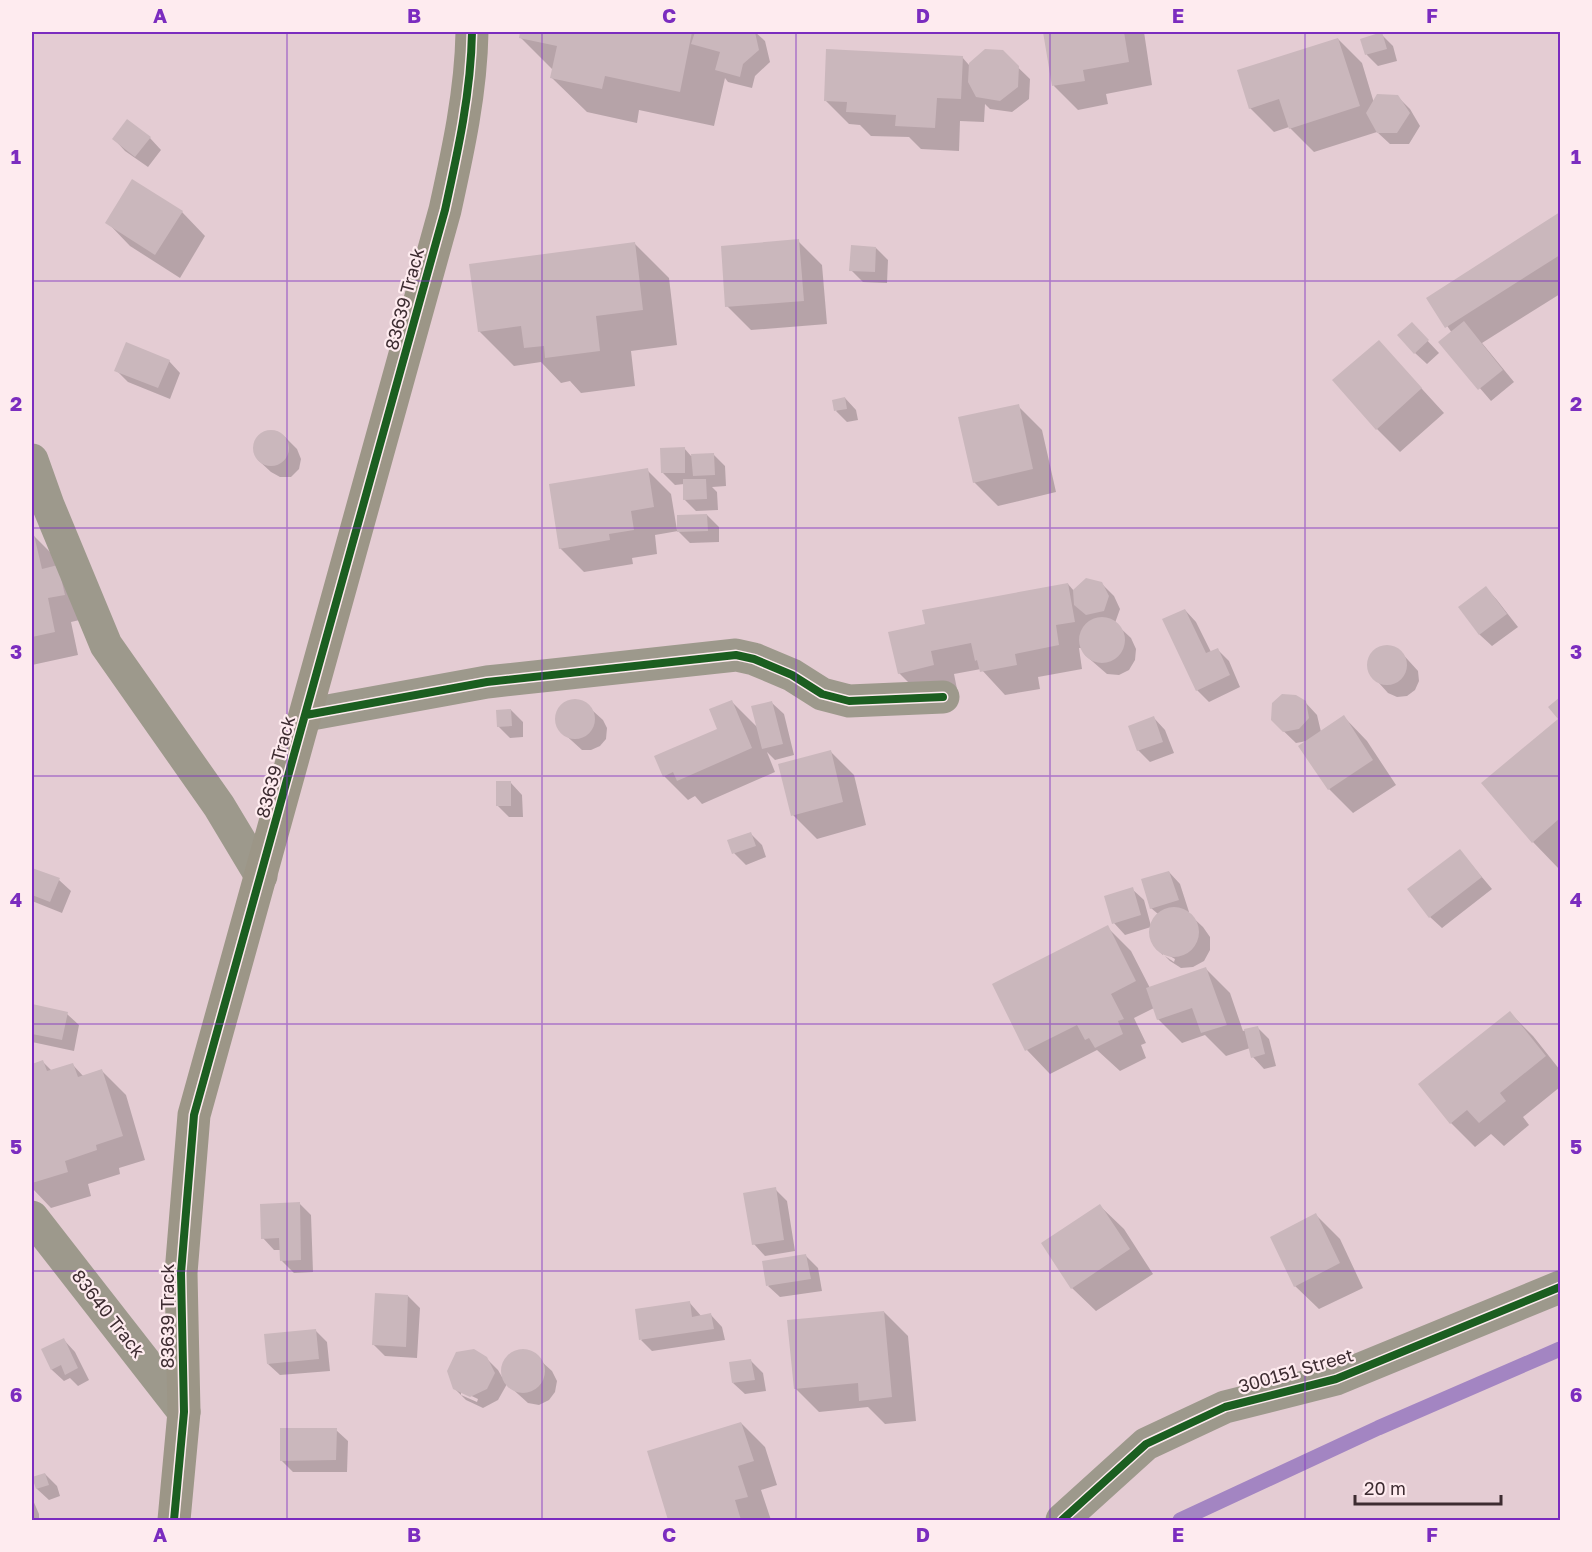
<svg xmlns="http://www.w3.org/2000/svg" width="1592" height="1552" viewBox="0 0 1592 1552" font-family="'Golos Text',sans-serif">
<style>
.shadow{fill:#0003;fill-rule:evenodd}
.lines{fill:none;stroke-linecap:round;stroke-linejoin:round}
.stream{stroke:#a385c2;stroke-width:15}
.building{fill:#cab7bc}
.street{stroke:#9d998c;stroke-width:33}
.secondary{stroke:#9c9687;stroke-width:33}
.cycleway-casing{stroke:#feebef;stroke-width:11}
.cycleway{stroke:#1b5e20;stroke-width:8}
.grid{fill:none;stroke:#7b2cbf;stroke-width:1.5;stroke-opacity:0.55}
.labels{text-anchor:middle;stroke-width:4.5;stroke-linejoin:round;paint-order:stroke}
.street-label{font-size:18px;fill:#3d2c31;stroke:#feebef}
.neatline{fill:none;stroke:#7b2cbf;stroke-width:2}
.grid-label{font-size:20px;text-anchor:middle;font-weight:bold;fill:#7b2cbf}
</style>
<rect width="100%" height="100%" fill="#e4ccd3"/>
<!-- shadow -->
<path class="shadow" d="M522 32H694L696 34V32H755L765 41 770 62 755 76 752 88 728 82 725 78 714 126 639 110 637 123 587 112 552 78 553 70 521 38Z
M1044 32H1144L1152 85 1106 94 1108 104 1078 110 1054 86Z
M1381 34 1393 46 1397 61 1378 66 1367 55 1362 40Z
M1338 39 1362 63 1374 103 1398 97 1410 109 1420 126 1409 144H1390L1377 132 1314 152 1289 127 1274 132 1250 108Z
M1002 52 1030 79 1029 99 1012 112 990 109 985 104 984 122 960 121 959 151 921 149 909 137 871 136 860 125 849 124 825 100 962 57 969 65Z
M150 138 161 150 148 167 125 151 114 139Z
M182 212 205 236 180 278 130 246 107 222Z
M1560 214V294L1482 343 1514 382 1491 401 1440 342 1452 333 1428 298Z
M798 241 822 265 827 324 751 330 727 306Z
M634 243 669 278 677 345 631 351 635 386 581 393 570 381 561 383 541 362 514 366 479 331Z
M876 248 888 260 887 283 863 282 851 270Z
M1423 336 1439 353 1427 364 1415 353Z
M1379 342 1444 413 1400 452 1377 429Z
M169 361 180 373 170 399 128 382 116 370Z
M845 398 856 410 858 420 847 422 836 411Z
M1018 406 1042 430 1056 492 998 506 974 482Z
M276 431 285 437 297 449 301 459 299 469 291 477H280L271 472 258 460 254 449 257 439 265 432Z
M684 448 691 456 713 454 725 466 726 486 712 487 717 492 718 510 696 511 684 499V484L675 485 663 473Z
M647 470 671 494 677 530 707 515 719 527V542L690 543 678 531 655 535 657 554 632 558 633 564 584 572 560 548Z
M34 536 58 560 88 618 71 622 78 655 32 665V537Z
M1068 584 1074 591 1102 584 1114 596 1120 609 1115 623 1131 638 1136 649 1135 660 1129 670 1119 675 1107 674 1085 655 1082 648H1079L1082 669 1038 677 1040 689 1005 695 981 669 954 674 957 689 923 697 899 673 927 625Z
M1486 588 1497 600 1518 627 1492 646 1480 635 1460 607Z
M1185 610 1196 622 1211 652 1217 649 1229 661 1240 687 1209 702 1197 690Z
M1390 646 1399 650 1418 671 1419 681 1415 690 1407 696 1397 697 1388 693 1369 672 1368 662 1372 653 1380 647Z
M1560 699V870L1533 842 1483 783 1560 719 1551 708Z
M572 700 582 701 603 720 607 728 606 739 600 746 591 750H582L561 731 557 722 558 712 563 705Z
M732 702 758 728 772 703 784 714 794 755 775 760 767 752 775 772 702 804 695 796 688 800 664 776 719 730Z
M1305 702 1317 715 1321 732 1344 717 1367 741 1396 785 1353 813 1329 789 1300 746 1307 741 1296 743 1272 720Z
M511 710 523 722V737L510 738 498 726Z
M1154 718 1165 730 1174 753 1150 762 1138 750Z
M830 751 854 775 866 825 817 839 793 815Z
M511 783 522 795 523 817H509L497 805Z
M750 833 762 845 766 857 746 865 734 853Z
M1460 851 1492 889 1442 928 1430 917Z
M32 869 59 880 71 891 62 913 32 901Z
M1169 872 1180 884 1189 912H1187L1203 927 1210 937V950L1204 961 1193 967 1181 968 1170 961 1165 956 1174 962 1175 959 1163 952V955L1157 949 1152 938 1151 927 1125 935 1114 923 1132 889 1144 900 1151 926 1158 914 1151 908Z
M1107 927 1131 951 1150 988 1206 969 1230 993 1243 1031 1257 1027 1269 1039 1276 1066 1264 1069 1253 1057 1250 1048 1226 1056 1205 1035 1182 1043 1158 1019 1154 1008 1134 1018 1146 1043 1141 1045 1146 1058 1120 1071 1097 1050 1050 1074 1027 1050 994 985Z
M32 1006 67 1014 79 1025 74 1051 32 1042Z
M1510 1013 1533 1036 1560 1070V1087L1523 1117 1529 1125 1504 1146 1491 1134 1475 1147 1451 1123 1420 1084Z
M43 1062 52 1071 73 1065 84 1077 102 1071 126 1095 145 1160 119 1168 120 1174 88 1184 91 1196 51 1208 32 1188V1065Z
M775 1189 787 1201 795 1251 765 1256 754 1244Z
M299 1203 311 1215 313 1272 294 1273 282 1261 281 1250H274L263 1238Z
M1100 1206 1124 1229 1153 1274 1096 1311 1072 1288Z
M1316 1215 1340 1239 1363 1288 1319 1309 1295 1286Z
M806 1256 818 1268 822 1291 780 1297 768 1286Z
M408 1296 420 1308 417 1358 385 1356 373 1344Z
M689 1302 702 1317 711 1315 722 1327 725 1340 652 1351 641 1340Z
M884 1312 908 1336 916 1421 885 1424 868 1407 819 1412 795 1388Z
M315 1330 327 1342 330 1371 280 1375 268 1364Z
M64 1340 75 1352 89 1380 78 1386 70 1378 64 1381 52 1370 43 1350Z
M521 1351 531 1352 552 1371 557 1381 555 1392 549 1400 539 1405 528 1403 507 1384 498 1400 483 1408 466 1400 454 1388 486 1358 498 1370 502 1377 504 1363 511 1355ZM461 1391 478 1399 477 1402 461 1395Z
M751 1361 763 1373 766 1391 745 1394 733 1383Z
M741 1423 765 1447 777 1485 761 1490 771 1520H670L649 1452Z
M336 1430 348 1441 347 1472H293L281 1460Z
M45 1474 57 1486 60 1496 49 1500 37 1489 34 1478Z
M32 1498 39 1514V1520H32Z"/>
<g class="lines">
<!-- stream -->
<path class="stream" d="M1180 1520 1378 1428 1560 1349"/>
</g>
<!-- building -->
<path class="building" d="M520 32H692L680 92 605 76 602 89 550 78 557 46 519 38Z
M695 32H755L759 50 743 64 740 77 715 70 720 52 691 44Z
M1043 32H1124L1129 62 1083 70 1085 81 1052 86Z
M1382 32 1387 49 1365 55 1360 39Z
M1338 38 1360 106 1289 129 1279 99 1249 109 1237 70Z
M826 49 963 56 961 99 937 98 935 128 895 126 896 115 846 112 847 102 824 101Z
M985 49 1003 50 1019 66 1018 87 1000 101 976 97 968 82 969 63Z
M1377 94 1398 95 1410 113 1397 133H1377L1366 113Z
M127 119 151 137 135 157 112 139Z
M132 179 183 211 155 255 105 223Z
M1560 212V255L1445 328 1426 298Z
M799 239 804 301 725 307 721 246Z
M635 242 643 310 596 316 600 351 545 358 544 346 524 348 521 326 478 332 469 264Z
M851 245 876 247 875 272 849 271Z
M1464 321 1503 370 1478 390 1438 342Z
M1412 322 1429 340 1414 354 1397 335Z
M1379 340 1422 388 1376 430 1332 380Z
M126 342 170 360 158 388 114 371Z
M845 397 847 409 834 411 832 400Z
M1019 404 1033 469 973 483 958 417Z
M253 448a18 18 0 1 1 36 0a18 18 0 1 1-36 0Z
M685 447V473H661L660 448Z
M714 453 715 475 693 476 691 454Z
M648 468 654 507 631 511 634 530 609 534 610 540 559 549 549 484Z
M683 479H706L707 499 683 500Z
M707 514 708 531 677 532V515Z
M32 535H34L42 569 58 565 65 595 48 598 55 632 32 637Z
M1086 578 1102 582 1109 596 1104 611 1086 615 1074 605 1073 590Z
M1068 583 1075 622 1056 625 1059 645 1015 654 1017 665 980 672 977 660 975 661 971 643 931 651 934 665 898 674 888 632 925 624 922 610Z
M1486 586 1507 614 1479 635 1458 607Z
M1185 609 1206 653 1218 648 1230 675 1196 691 1162 619Z
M1079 640a23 23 0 1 1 46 0a23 23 0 1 1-46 0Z
M1367 665a20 20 0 1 1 40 0a20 20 0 1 1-40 0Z
M1282 694 1296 695 1306 701 1309 718 1299 729 1283 732 1271 720 1272 703Z
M1560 697V818L1532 843 1481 783 1558 719 1548 707Z
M555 719a20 20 0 1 1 40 0a20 20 0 1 1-40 0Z
M732 700 752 748 677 781 673 772 663 777 654 756 717 729 709 709Z
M772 701 783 744 762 749 751 706Z
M511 709 512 726 497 727 496 710Z
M1344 715 1373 760 1328 790 1298 746Z
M1154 716 1163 742 1137 751 1128 726Z
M831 750 843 802 791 816 778 764Z
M496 781H511V806H496Z
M751 832 756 846 732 854 727 840Z
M1460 849 1482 877 1429 918 1407 889Z
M32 868 60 878 50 902 32 895Z
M1169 871 1179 900 1150 909 1141 879Z
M1133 887 1141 915 1112 924 1104 896Z
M1149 932a25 25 0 1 1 50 0a25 25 0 1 1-50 0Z
M1108 925 1136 981 1111 994 1124 1019 1118 1021 1123 1034 1095 1048 1089 1038 1085 1040 1077 1025 1025 1051 992 984Z
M1206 967 1227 1025 1201 1033 1192 1008 1157 1020 1146 988Z
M32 1004 68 1012 62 1040 32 1034Z
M1510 1011 1546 1056 1500 1093 1506 1101 1479 1123 1467 1110 1450 1124 1418 1084Z
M1258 1026 1265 1054 1251 1058 1244 1029Z
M43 1060 47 1071 73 1063 78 1077 102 1069 123 1136 96 1145 97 1150 65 1161 68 1172 32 1183V1064Z
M776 1187 784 1240 752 1245 743 1193Z
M300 1202 301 1260 280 1261 279 1238 261 1239 260 1204Z
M1100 1204 1130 1249 1071 1289 1041 1243Z
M1316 1213 1340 1263 1294 1287 1270 1237Z
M806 1254 811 1279 766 1286 762 1261Z
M375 1293 408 1295 406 1347 372 1345Z
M690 1301 692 1317 711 1313 714 1329 639 1340 635 1309Z
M884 1311 892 1397 859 1401 858 1383 794 1389 787 1320Z
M316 1329 319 1359 267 1364 264 1334Z
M64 1338 78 1368 65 1375 61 1365 51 1370 41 1349Z
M474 1349 487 1357 495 1373 487 1389 470 1397 453 1389 447 1371 456 1352Z
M501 1371a22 22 0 1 1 44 0a22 22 0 1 1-44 0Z
M751 1359 755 1380 732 1383 729 1362Z
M741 1422 754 1461 738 1466 748 1497 735 1500 741 1520H668L647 1451Z
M280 1428H337L336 1460 280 1461Z
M45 1473 49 1485 36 1489 32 1477Z"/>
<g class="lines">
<!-- street -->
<path class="street" d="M32 460 48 505 106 645 219 806 261 876
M306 715 487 682 736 655 754 659 792 675 822 694 849 701 943 697
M32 1217 184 1412
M1062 1520 1146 1444 1225 1407 1336 1379 1560 1287"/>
<!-- secondary -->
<path class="secondary" d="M174 1520 184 1412 181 1273 194 1115 445 210C458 151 471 92 472 32"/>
<defs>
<path id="cycleway" d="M306 715 487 682 736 655 754 659 792 675 822 694 849 701 943 697
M174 1520 184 1412 181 1273 194 1115 445 210C458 151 471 92 472 32
M1062 1520 1146 1444 1225 1407 1336 1379 1560 1287"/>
</defs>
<!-- cycleway casing -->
<use href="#cycleway" class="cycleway-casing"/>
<!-- cycleway -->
<use href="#cycleway" class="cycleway"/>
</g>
<!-- grid -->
<path class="grid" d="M287 32V1520M542 32V1520M796 32V1520M1050 32V1520M1305 32V1520M32 281H1560M32 528H1560M32 776H1560M32 1024H1560M32 1271H1560"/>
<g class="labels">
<!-- street labels -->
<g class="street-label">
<text transform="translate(405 299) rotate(-75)" y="6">83639 Track</text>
<text transform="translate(276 767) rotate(-75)" y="6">83639 Track</text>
<text transform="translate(108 1314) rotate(52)" y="6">83640 Track</text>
<text transform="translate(168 1316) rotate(-90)" y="6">83639 Track</text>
<text transform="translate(1296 1371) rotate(-16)" y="6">300151 Street</text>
</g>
</g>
<!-- border -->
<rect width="1592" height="1552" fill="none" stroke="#feebef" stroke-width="66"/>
<!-- scale -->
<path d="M1355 1495v9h146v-9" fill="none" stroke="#3d2c31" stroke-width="3"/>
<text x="1364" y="1495" font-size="18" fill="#3d2c31" stroke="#feebef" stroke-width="4.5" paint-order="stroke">20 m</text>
<rect x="33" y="33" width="1526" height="1486" class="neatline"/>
<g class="grid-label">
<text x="160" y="23">A</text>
<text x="414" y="23">B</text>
<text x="669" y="23">C</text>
<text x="923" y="23">D</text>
<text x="1178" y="23">E</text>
<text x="1432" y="23">F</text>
<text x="16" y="164">1</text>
<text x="1576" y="164">1</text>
<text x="16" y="411">2</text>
<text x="1576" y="411">2</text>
<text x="16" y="659">3</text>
<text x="1576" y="659">3</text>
<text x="16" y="907">4</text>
<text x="1576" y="907">4</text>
<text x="16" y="1154">5</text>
<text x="1576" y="1154">5</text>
<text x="16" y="1402">6</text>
<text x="1576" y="1402">6</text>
<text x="160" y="1542">A</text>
<text x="414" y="1542">B</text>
<text x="669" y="1542">C</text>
<text x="923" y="1542">D</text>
<text x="1178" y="1542">E</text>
<text x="1432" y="1542">F</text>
</g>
</svg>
